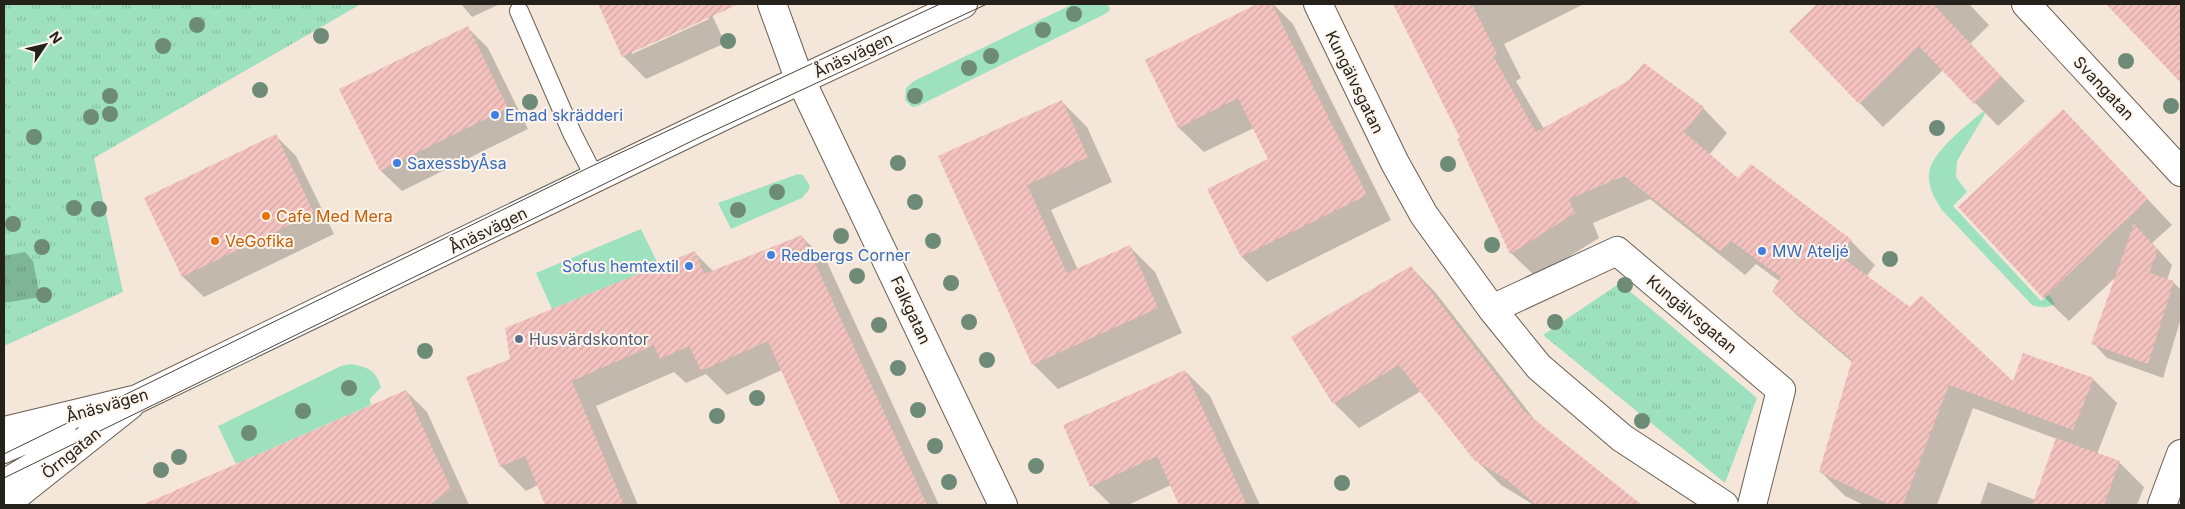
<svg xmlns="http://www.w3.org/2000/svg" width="2185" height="509" viewBox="0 0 2185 509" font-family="Inter,sans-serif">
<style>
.green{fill:#9ee1be}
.park{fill:url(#park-tufts)}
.shadow{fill:#0003;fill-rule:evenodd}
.building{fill:url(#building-hatch)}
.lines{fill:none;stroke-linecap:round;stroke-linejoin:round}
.lane-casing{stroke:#6a5f53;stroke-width:20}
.street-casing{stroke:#6a5f53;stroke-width:30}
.secondary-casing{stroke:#6a5f53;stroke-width:30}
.lane{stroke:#fff;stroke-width:18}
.street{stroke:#fff;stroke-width:28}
.secondary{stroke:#fff;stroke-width:28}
.tram{stroke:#49433c;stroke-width:1}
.tree{fill:#6e8b78}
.shop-dot{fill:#3f7fe0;stroke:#fdf5ed;stroke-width:2}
.food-dot{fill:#e8710a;stroke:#fdf5ed;stroke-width:2}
.service-dot{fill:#5c6f8a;stroke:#fdf5ed;stroke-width:2}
.labels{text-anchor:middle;stroke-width:4;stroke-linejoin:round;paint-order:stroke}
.street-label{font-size:16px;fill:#25211b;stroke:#fdf5ed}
.shop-label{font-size:16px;fill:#366cbe;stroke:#fdf5ed;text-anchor:start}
.food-label{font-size:16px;fill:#c56008;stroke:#fdf5ed;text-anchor:start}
.service-label{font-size:16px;fill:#4e5e75;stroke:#fdf5ed;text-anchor:start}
</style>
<defs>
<pattern id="park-tufts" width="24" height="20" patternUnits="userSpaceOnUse" patternTransform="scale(1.25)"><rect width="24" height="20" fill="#9ee1be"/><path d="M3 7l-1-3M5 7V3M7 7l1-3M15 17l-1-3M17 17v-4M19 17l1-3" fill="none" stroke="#88c1a3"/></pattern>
<pattern id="building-hatch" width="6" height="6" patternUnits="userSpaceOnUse" patternTransform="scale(1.25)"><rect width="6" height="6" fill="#f5c3bf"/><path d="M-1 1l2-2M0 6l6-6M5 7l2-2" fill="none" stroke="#d2a7a4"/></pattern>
</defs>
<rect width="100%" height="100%" fill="#f4e7d9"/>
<!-- green -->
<path class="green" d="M1073 4H1107L1110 8 1109 11 1103 15 918 106 912 107 905 100 906 88 914 81Z
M1984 111 1985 114 1957 161 1956 177 1967 192 1953 206 2041 301 2049 295 2055 304C2046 308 2041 308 2032 305L1942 210C1935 199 1928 188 1929 174 1930 153 1968 124 1984 111Z
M798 174 803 175 810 186 808 191 802 198 731 229 718 203Z
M641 229 659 266 552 309 536 273Z
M351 364C367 367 376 370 381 387L370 399 371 405 236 464 218 426 341 366Z"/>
<!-- park -->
<path class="park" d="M4 4H361L94 158 123 292 4 346Z
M1620 283 1757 398 1725 483 1543 335Z"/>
<!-- shadow -->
<path class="shadow" d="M461 4H500L472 17Z
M599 4H707L725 43 646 79 623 56ZM708 16 709 19 632 54V51Z
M1260 4H1273L1293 24 1391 220 1267 282 1242 257 1208 190 1269 159 1254 128 1204 152 1179 128 1146 60Z
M1394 4H1584L1504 44 1521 78 1516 81 1544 129 1703 108 1727 133 1709 155 1738 180 1851 241 1875 265 1866 277 2013 384 2093 379 2117 403 2097 454 2119 462 2144 487 2137 505H1980L1988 482 2035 500 2057 439 1973 408 1937 505H1864L1845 496 1821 472 1852 362 1798 316 1773 292 1779 281 1756 264 1745 275 1650 199 1593 223 1599 238 1536 277 1511 253 1461 138Z
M1819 4H1969L1989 25 1970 44 2025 101 1998 126 1943 70 1883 127 1790 31Z
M2108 4H2181V81Z
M468 28 488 48 528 129 402 191 381 171 341 90Z
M1062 102 1087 127 1112 182 1051 210 1078 270 1130 247 1155 272 1182 333 1058 389 1033 364 940 156Z
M2087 135 2172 225 2152 243 2172 265 2167 280 2173 282 2181 290V318L2163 378 2107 358 2093 343 2116 277 2069 321 2044 297Z
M276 136 296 156 334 234 204 297 183 277 146 199Z
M802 237 827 262 939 505H842L782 370 727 395 706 374 686 383 674 372 596 406 638 505H547L538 485 526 491 501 466 511 360 694 252 714 272Z
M25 252 33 261 40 297 4 303V256Z
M1411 267 1435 292 1538 424 1640 505H1534L1501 485 1475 459 1421 391 1359 428 1334 403Z
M1185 371 1210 396 1260 505H1181L1171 485 1128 505H1111L1092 486Z
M406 391 427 412 469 505H145Z"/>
<!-- building -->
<path class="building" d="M598 4H739L622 57Z
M1257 4H1272L1367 195 1241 257 1207 189 1268 159 1238 98 1178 128 1145 60Z
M1393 4H1472L1497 54 1493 56 1536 132 1628 81 1644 63 1704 107 1684 132 1738 178 1751 164 1852 240 1840 256 1910 307 1921 295 2013 381 2023 353 2094 378 2073 430 1949 385 1903 505H1890L1819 472 1852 360 1772 292 1781 277 1731 241 1720 251 1624 176 1569 199 1575 213 1510 254 1457 139 1460 138Z
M1817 4H1933L2002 77 1974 104 1919 46 1859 104 1789 31Z
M2106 4H2181V83Z
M468 26 508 108 380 171 339 89Z
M1062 100 1088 157 1027 185 1067 273 1130 245 1158 308 1032 365 938 156Z
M2063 109 2148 199 2043 298 1958 207Z
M276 134 314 213 182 277 144 198Z
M2134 224 2158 250 2149 273 2174 281 2148 364 2091 344Z
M802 235 927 505H841L768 341 701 371 689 346 660 359 654 345 572 381 624 505H545L525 456 500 467 466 377 510 359 505 328 695 251 704 274Z
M1411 266 1524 411 1642 505H1536L1506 479 1474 460 1399 365 1333 404 1291 337Z
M1185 370 1247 505H1179L1157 456 1090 487 1063 425Z
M406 390 451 489 429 505H142Z
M2056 438 2120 461 2104 505H2032Z"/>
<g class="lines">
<defs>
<path id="lane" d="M519 11 572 133 595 178
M4 454 67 427
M4 478 68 440"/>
<path id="street" d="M772 4 796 70 1003 505
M1318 4 1395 163 1424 215 1492 309 1539 367 1622 438 1724 505
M2026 4 2181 172
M1492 309 1617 251 1781 390 1752 505
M2162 505 2181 454"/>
<path id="secondary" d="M4 431 137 399 736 110 963 4
M4 505 130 405"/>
</defs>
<!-- lane casing -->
<use href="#lane" class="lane-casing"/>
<!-- street casing -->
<use href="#street" class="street-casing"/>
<!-- secondary casing -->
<use href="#secondary" class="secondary-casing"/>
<!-- lane -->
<use href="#lane" class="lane"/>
<!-- street -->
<use href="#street" class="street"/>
<!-- secondary -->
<use href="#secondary" class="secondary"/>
<!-- tram -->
<path class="tram" d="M4 454 590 167 940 4
M4 478 698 138 987 4"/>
</g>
<!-- trees -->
<g class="tree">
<circle cx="1074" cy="14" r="8"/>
<circle cx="197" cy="25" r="8"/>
<circle cx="1043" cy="30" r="8"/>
<circle cx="321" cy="36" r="8"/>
<circle cx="728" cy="41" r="8"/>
<circle cx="163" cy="46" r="8"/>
<circle cx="991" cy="56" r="8"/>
<circle cx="2126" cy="61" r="8"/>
<circle cx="969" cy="68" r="8"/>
<circle cx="260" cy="90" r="8"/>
<circle cx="110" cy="96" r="8"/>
<circle cx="915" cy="96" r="8"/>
<circle cx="530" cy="102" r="8"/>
<circle cx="2171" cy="106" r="8"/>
<circle cx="110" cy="114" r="8"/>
<circle cx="91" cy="117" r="8"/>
<circle cx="1937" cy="128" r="8"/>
<circle cx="34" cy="137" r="8"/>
<circle cx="898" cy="163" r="8"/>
<circle cx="1448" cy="164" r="8"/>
<circle cx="777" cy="192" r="8"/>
<circle cx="915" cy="202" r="8"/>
<circle cx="74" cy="208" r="8"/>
<circle cx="99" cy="209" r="8"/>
<circle cx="738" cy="210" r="8"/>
<circle cx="13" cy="224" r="8"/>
<circle cx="841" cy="236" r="8"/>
<circle cx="933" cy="241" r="8"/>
<circle cx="1492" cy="245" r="8"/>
<circle cx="42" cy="247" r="8"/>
<circle cx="1890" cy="259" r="8"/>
<circle cx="857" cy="276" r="8"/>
<circle cx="951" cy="283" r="8"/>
<circle cx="1625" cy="285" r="8"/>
<circle cx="44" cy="295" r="8"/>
<circle cx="969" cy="322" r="8"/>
<circle cx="1555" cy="322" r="8"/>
<circle cx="879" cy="325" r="8"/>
<circle cx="425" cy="351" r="8"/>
<circle cx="987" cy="360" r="8"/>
<circle cx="898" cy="368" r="8"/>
<circle cx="349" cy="388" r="8"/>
<circle cx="757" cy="398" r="8"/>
<circle cx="918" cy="410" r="8"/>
<circle cx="303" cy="411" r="8"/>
<circle cx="717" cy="416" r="8"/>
<circle cx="1642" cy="421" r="8"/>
<circle cx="249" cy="433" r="8"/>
<circle cx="935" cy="446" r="8"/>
<circle cx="179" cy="457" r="8"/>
<circle cx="1036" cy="466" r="8"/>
<circle cx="161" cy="470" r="8"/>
<circle cx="949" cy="482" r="8"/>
<circle cx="1342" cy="483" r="8"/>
</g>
<!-- markers -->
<g class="shop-dot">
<circle cx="495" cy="115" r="5"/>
<circle cx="397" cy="163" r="5"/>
<circle cx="1762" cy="251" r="5"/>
<circle cx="771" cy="255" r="5"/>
<circle cx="689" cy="266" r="5"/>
</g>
<g class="food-dot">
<circle cx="266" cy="216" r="5"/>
<circle cx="215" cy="241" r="5"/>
</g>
<circle class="service-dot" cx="519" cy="339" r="5"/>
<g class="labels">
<!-- street labels -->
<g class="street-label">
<text transform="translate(853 55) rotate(-25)" y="6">Ånäsvägen</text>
<text transform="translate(1355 82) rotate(64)" y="6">Kungälvsgatan</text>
<text transform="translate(2104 88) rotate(47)" y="6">Svangatan</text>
<text transform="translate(488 230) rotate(-26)" y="6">Ånäsvägen</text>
<text transform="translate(911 310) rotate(65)" y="6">Falkgatan</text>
<text transform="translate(1692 314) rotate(40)" y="6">Kungälvsgatan</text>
<text transform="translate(107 405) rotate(-16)" y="6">Ånäsvägen</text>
<text transform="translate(71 453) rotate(-39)" y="6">Örngatan</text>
</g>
<!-- shop labels -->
<g class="shop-label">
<text x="505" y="121">Emad skrädderi</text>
<text x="407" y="169">SaxessbyÅsa</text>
<text x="1772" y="257">MW Ateljé</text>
<text x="781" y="261">Redbergs Corner</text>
<text x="679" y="272" text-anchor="end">Sofus hemtextil</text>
</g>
<!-- food labels -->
<g class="food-label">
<text x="276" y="222">Cafe Med Mera</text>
<text x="225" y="247">VeGofika</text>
</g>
<!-- service labels -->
<g class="service-label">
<text x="529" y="345">Husvärdskontor</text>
</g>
</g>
<!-- border -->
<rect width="2185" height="509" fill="none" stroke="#25211b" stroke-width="10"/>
<!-- north arrow -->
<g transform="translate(45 45) rotate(55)" stroke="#fdf5ed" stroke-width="4" paint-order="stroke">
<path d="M0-4L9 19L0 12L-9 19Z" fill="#25211b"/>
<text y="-8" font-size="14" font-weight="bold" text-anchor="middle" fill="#25211b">N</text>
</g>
</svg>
